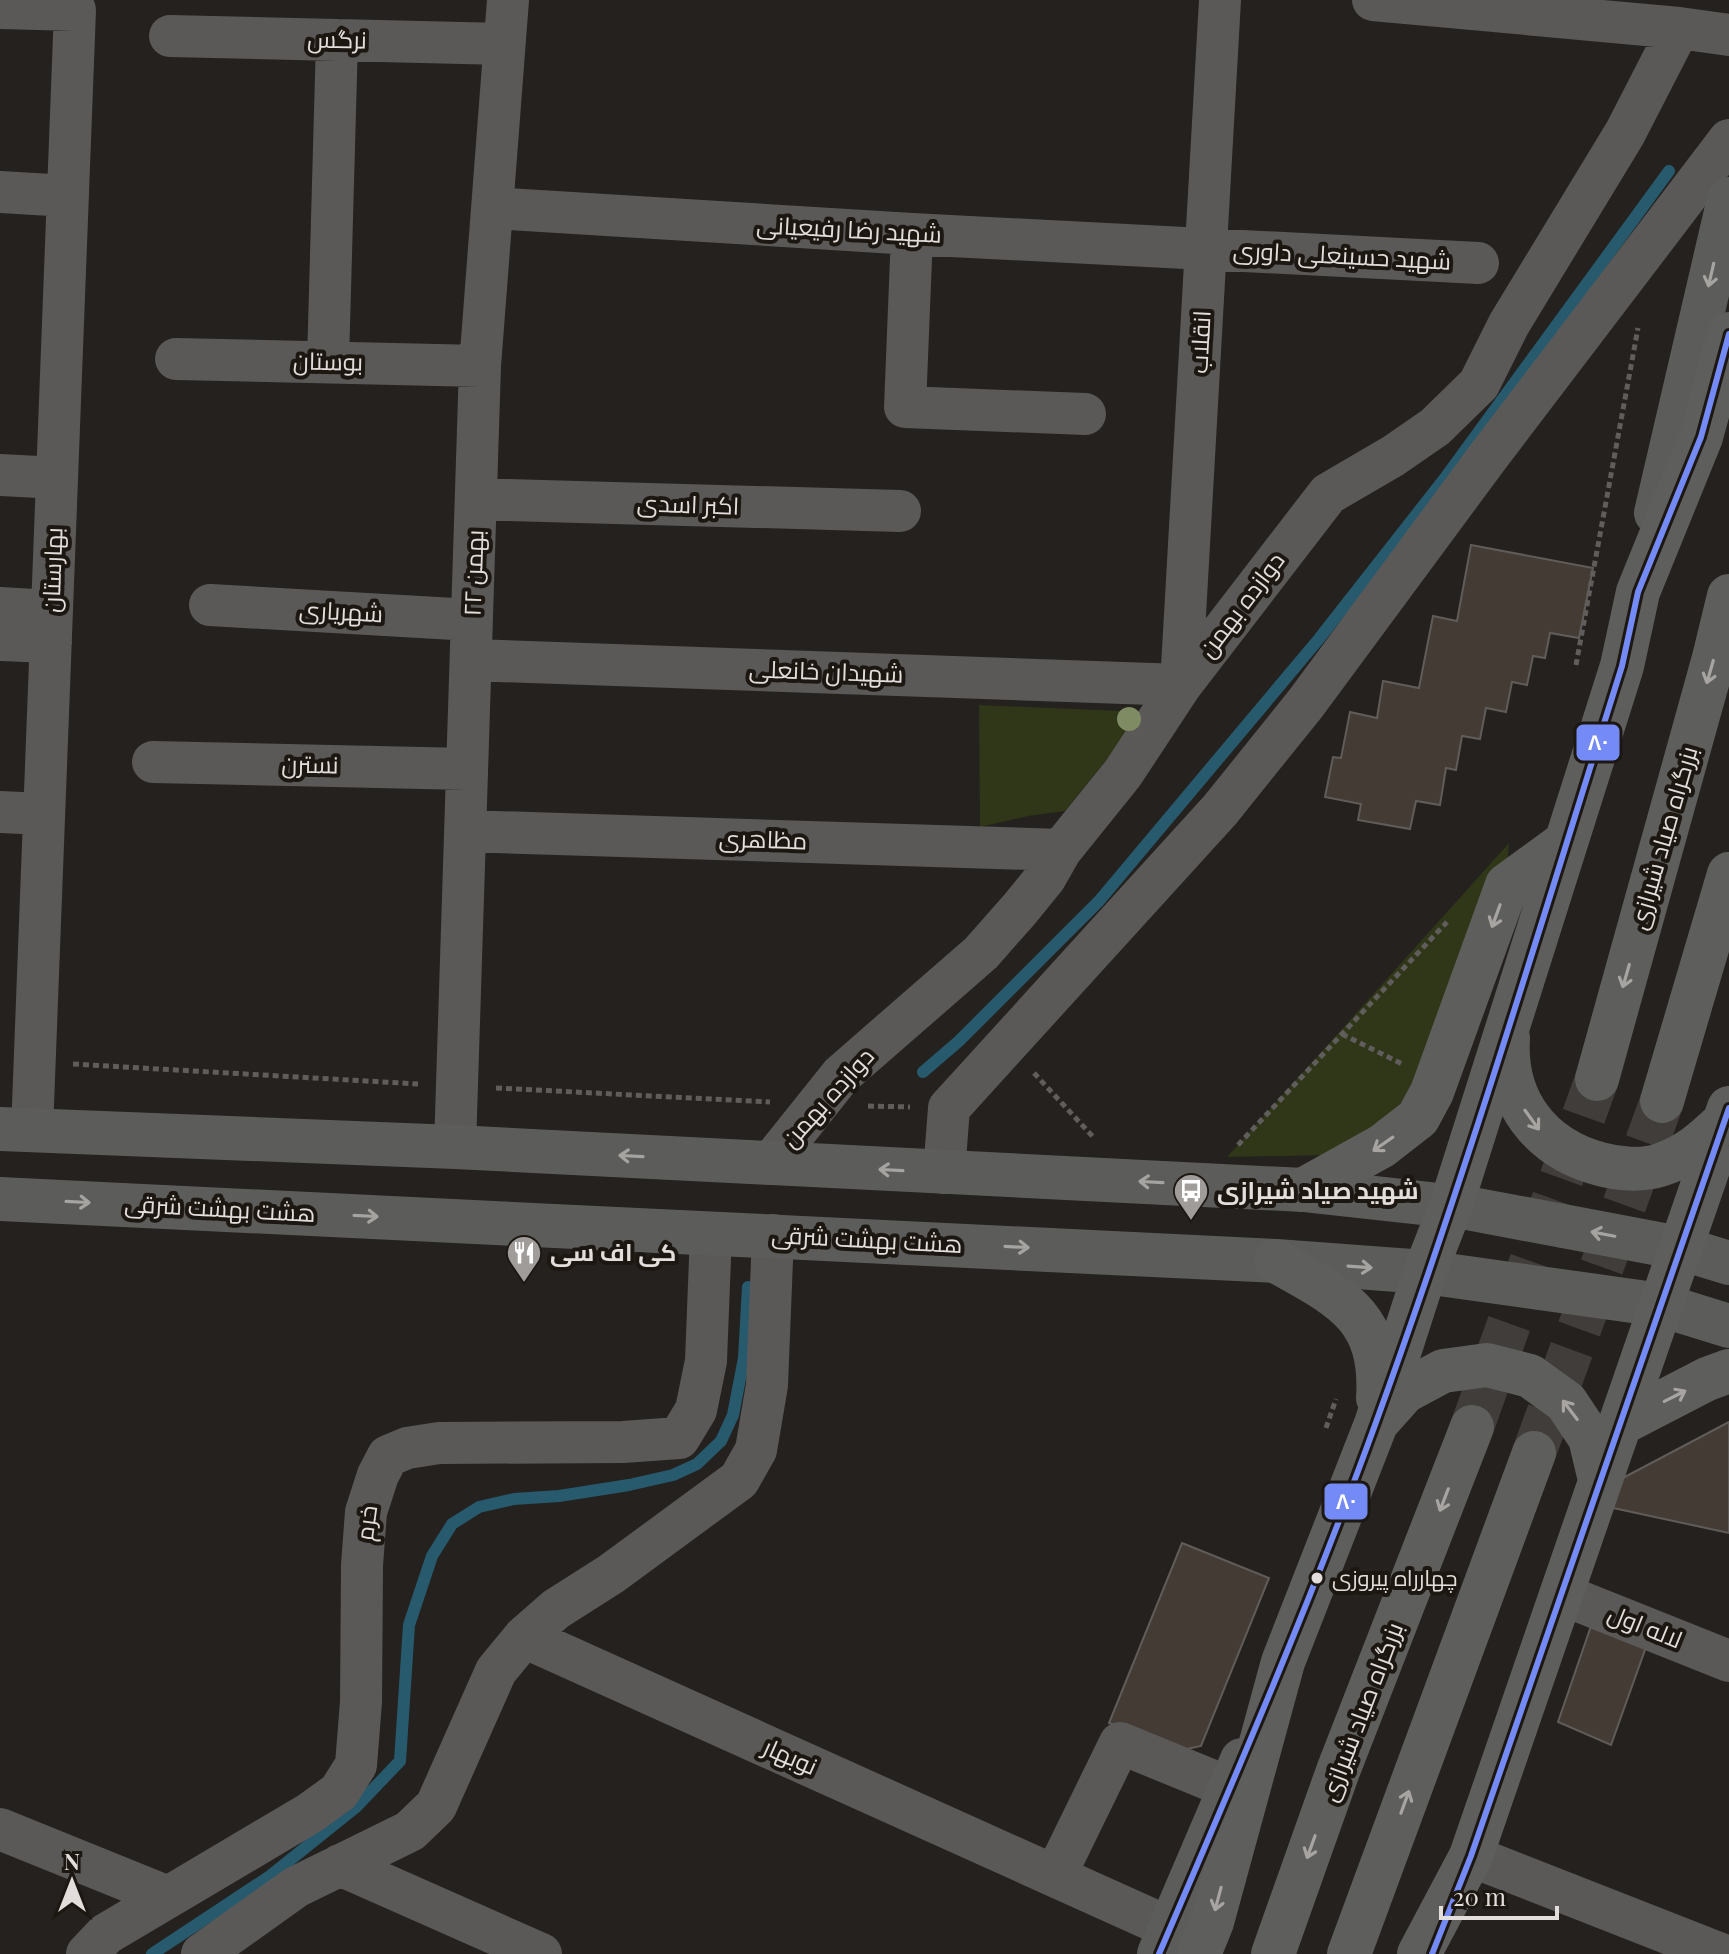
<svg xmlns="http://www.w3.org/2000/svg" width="1729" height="1954" viewBox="0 0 1729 1954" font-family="'Playfair Display',Cairo,serif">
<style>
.green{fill:#2f3718}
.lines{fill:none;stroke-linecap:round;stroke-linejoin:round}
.stream{stroke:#275a6d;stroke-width:12}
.building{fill:#443c34;stroke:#5f5c5a;stroke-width:2}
.trunk-tunnel{stroke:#413d3a;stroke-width:44;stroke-dasharray:44 22;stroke-linecap:butt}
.path{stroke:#605d5c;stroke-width:5;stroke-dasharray:6 4;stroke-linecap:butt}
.minor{stroke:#5a5958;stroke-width:42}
.secondary{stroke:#5c5c5a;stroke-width:44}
.trunk{stroke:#5e5e5c;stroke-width:44}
.bus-1-casing{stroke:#1d1712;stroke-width:12}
.bus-1{stroke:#748af6;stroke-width:6}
.tree{fill:#7f8b62}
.oneway{stroke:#a6a4a1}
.oneway2{stroke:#a7a4a2}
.bus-dot{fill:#e3dedb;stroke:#1d1712;stroke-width:3}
.labels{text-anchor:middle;stroke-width:8;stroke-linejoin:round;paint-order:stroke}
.bus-label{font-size:22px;fill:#e3dedb;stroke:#1d1712;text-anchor:start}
.street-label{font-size:24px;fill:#e3dedb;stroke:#1d1712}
.poi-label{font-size:24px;font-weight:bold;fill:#e3dedb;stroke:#1d1712;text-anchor:start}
.line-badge{stroke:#1d1712;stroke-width:3}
.badge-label{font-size:22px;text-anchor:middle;font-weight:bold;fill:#fff}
</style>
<rect width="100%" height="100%" fill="#24211e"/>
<!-- green -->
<path class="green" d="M979 705 1145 712 1065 811 1028 816 980 827Z
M1509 843 1507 867 1410 1104 1329 1155 1227 1157Z"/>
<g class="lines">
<!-- stream -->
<path class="stream" d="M923 1072 959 1041 1099 901 1318 640 1445 478 1669 171
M152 1954 270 1876 356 1807 400 1761 409 1625 432 1556 452 1524 479 1507 514 1499 559 1496 629 1485 673 1475 697 1464 721 1441 733 1415 744 1358 748 1287"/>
</g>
<!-- building -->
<path class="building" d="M1471 545 1593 568 1579 638 1550 633 1545 658 1533 656 1527 685 1512 682 1506 712 1486 708 1480 739 1462 736 1456 770 1446 768 1440 805 1416 801 1410 829 1358 820 1361 804 1325 797 1333 757 1341 758 1350 712 1377 718 1383 681 1419 688 1433 616 1457 621Z
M1729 1422V1533L1613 1508 1619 1480Z
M1182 1543 1269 1578 1201 1746 1178 1751 1109 1723Z
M1591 1626 1646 1647 1611 1745 1558 1722Z"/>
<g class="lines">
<!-- trunk-tunnel -->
<path class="trunk-tunnel" d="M1472 1427 1597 1079
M1534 1453 1662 1101"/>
<!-- path -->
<path class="path" d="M1576 665 1638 328
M1342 1034 1402 1064
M73 1064 418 1084
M1034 1073 1095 1139
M496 1088 770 1102
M868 1106 910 1107
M1238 1145 1447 922
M1326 1428 1336 1399"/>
<!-- minor -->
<path class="minor" d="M1373 0 1679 28 1729 35
M0 8 75 10 32 1131
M170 36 504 44
M0 192 68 196
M493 208 912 234 1478 263
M912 234 905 407 1085 414
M176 359 480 366
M328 362 337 40
M0 475 57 478
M476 499 900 511
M210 605 472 620
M0 608 52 611
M0 640 51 642
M471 660 1181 685 1220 0
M153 762 467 769
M0 812 44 814
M465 831 1061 850
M455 1147 480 366 508 0
M770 1164 841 1075 981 953 1019 910 1045 878 1061 850 1123 773 1181 685 1328 494 1393 456 1435 427 1479 384 1509 324 1625 133 1679 28
M944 1173 949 1108 1220 810 1306 703 1487 458 1729 140
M1561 1594 1729 1661
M524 1637 1170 1928
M0 1829 168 1897
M1471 1856 1721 1954
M340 1865 541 1954
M1055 1876 1120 1743 1230 1788
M87 1954 106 1934 310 1813 339 1792 356 1765 361 1702 362 1565 366 1512 378 1475 388 1456 407 1448 439 1443 623 1442 679 1438 696 1410 706 1361 711 1233
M202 1954 296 1887 410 1831 436 1806 496 1671 524 1637 556 1609 611 1574 739 1480 756 1450 767 1385 773 1235"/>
<!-- secondary -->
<path class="secondary" d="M1656 513 1729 199
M0 1129 455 1147 1303 1190 1467 1208 1680 1248 1729 1263
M0 1199 1276 1261 1425 1272 1661 1305 1729 1326
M1159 1954 1242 1760"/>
<!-- trunk -->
<path class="trunk" d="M1508 1038C1504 1101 1540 1148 1600 1164 1618 1169 1642 1171 1660 1165 1688 1156 1705 1140 1725 1121L1726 1124
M1597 1079 1714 658 1729 596
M1662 1101 1729 874
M1303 1190 1382 1146 1418 1118 1432 1092 1507 885 1566 842
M1276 1261C1340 1297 1383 1315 1378 1398
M1379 1420 1404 1392 1443 1371 1487 1365 1530 1376 1566 1402 1590 1438 1600 1480
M1622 1423 1707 1379 1729 1371
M1199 1954 1212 1922 1283 1662 1376 1424 1425 1272 1451 1206 1622 666 1638 592 1701 437 1729 334
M1273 1954 1338 1771 1472 1427
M1349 1954 1534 1453
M1419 1954 1471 1856 1729 1108"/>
<defs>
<path id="bus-1" d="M1159 1954C1234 1779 1310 1604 1375 1425 1466 1175 1542 920 1622 666L1638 592 1701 437 1729 334
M1432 1954 1471 1856 1729 1108"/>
</defs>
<!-- bus-1 casing -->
<use href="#bus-1" class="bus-1-casing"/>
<!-- bus-1 -->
<use href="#bus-1" class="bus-1"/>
</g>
<!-- trees -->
<circle class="tree" cx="1129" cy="719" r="12"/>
<!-- one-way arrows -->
<defs><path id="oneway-shaft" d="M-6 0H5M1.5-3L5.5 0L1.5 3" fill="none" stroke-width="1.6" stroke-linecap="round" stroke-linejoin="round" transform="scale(2)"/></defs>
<g class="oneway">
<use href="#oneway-shaft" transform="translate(1711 275) rotate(103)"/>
<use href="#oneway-shaft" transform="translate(631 1156) rotate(-177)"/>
<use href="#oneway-shaft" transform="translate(891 1170) rotate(-177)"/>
<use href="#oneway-shaft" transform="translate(1151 1182) rotate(-177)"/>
<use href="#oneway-shaft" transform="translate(78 1202) rotate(3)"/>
<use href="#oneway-shaft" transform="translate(366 1216) rotate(3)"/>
<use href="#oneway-shaft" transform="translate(1603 1234) rotate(-169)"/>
<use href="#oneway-shaft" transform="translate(1017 1247) rotate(3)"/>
<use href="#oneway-shaft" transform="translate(1360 1267) rotate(4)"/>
</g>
<g class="oneway2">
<use href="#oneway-shaft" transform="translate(1710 672) rotate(106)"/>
<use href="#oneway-shaft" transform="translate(1496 916) rotate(110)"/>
<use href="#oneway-shaft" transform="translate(1626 976) rotate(106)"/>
<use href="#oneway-shaft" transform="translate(1532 1120) rotate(54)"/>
<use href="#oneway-shaft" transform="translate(1383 1144) rotate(145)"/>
<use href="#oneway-shaft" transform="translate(1675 1396) rotate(-27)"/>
<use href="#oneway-shaft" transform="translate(1570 1410) rotate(-127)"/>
<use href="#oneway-shaft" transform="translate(1444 1500) rotate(111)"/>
<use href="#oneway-shaft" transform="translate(1405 1802) rotate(-70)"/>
<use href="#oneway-shaft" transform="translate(1311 1847) rotate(110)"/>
<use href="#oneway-shaft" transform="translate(1218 1899) rotate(105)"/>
</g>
<!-- icons -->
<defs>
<symbol id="bus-pin" viewBox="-11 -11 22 30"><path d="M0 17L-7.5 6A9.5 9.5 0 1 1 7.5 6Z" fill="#a09c99" stroke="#1d1712"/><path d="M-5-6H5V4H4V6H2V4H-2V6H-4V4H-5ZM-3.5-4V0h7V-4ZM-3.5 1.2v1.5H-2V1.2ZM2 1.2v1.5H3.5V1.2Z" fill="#fff"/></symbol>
<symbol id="restaurant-pin" viewBox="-11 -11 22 30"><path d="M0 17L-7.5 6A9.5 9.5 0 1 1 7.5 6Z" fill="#a09c99" stroke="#1d1712"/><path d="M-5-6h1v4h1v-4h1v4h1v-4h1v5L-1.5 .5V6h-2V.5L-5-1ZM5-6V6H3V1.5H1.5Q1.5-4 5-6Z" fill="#fff"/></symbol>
</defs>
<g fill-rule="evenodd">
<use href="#bus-pin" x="1171" y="1171" width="40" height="54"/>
<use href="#restaurant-pin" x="504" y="1233" width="40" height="54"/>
</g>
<!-- markers -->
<circle class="bus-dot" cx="1317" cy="1578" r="7"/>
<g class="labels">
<!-- bus labels -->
<g class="bus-label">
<text x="1332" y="1586">چهارراه پیروزی</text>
</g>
<!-- street labels -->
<g class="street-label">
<text transform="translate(337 40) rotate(1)" y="8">نرگس</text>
<text transform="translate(849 230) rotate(3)" y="8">شهید رضا رفیعیانی</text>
<text transform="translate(1342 256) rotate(3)" y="8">شهید حسینعلی داوری</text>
<text transform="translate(1201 342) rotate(-87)" y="8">انقلاب</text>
<text transform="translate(328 362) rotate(1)" y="8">بوستان</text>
<text transform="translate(688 505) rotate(2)" y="8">اکبر اسدی</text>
<text transform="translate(53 570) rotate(-88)" y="8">بهارستان</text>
<text transform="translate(474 573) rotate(-88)" y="8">۲۲ بهمن</text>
<text transform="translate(1242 605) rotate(-53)" y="8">دوازده بهمن</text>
<text transform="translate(341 612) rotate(3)" y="8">شهریاری</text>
<text transform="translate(826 672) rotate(2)" y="8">شهیدان خانعلی</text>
<text transform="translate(310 765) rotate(1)" y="8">نسترن</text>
<text transform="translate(1664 838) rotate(-74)" y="8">بزرگراه صیاد شیرازی</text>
<text transform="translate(763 840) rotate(2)" y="8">مظاهری</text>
<text transform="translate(828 1098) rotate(-48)" y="8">دوازده بهمن</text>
<text transform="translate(220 1209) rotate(3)" y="8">هشت بهشت شرقی</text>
<text transform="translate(867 1240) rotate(3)" y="8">هشت بهشت شرقی</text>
<text transform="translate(367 1523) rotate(-82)" y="8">خرم</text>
<text transform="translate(1645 1627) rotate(22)" y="8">لاله اول</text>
<text transform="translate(1362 1712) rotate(-69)" y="8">بزرگراه صیاد شیرازی</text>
<text transform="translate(790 1757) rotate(24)" y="8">نوبهار</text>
</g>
<!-- poi labels -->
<g class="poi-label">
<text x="1217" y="1199">شهید صیاد شیرازی</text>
<text x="550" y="1261">کی اف سی</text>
</g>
</g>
<g class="line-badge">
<rect x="1575" y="723" width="46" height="39" rx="8" fill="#748af6"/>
<rect x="1323" y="1482" width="46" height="39" rx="8" fill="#748af6"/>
</g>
<g class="badge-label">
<text x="1598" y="750">۸۰</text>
<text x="1346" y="1509">۸۰</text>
</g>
<!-- north arrow -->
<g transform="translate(72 1882)" stroke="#1d1712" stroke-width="6" paint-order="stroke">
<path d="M0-6L14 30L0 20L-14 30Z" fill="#e3dedb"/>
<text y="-12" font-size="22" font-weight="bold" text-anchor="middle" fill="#e3dedb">N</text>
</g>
<!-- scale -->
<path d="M1441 1906v12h116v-12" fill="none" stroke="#e3dedb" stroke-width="4"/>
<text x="1453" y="1906" font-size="24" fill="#e3dedb" stroke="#1d1712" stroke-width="6" paint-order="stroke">20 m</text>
</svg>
